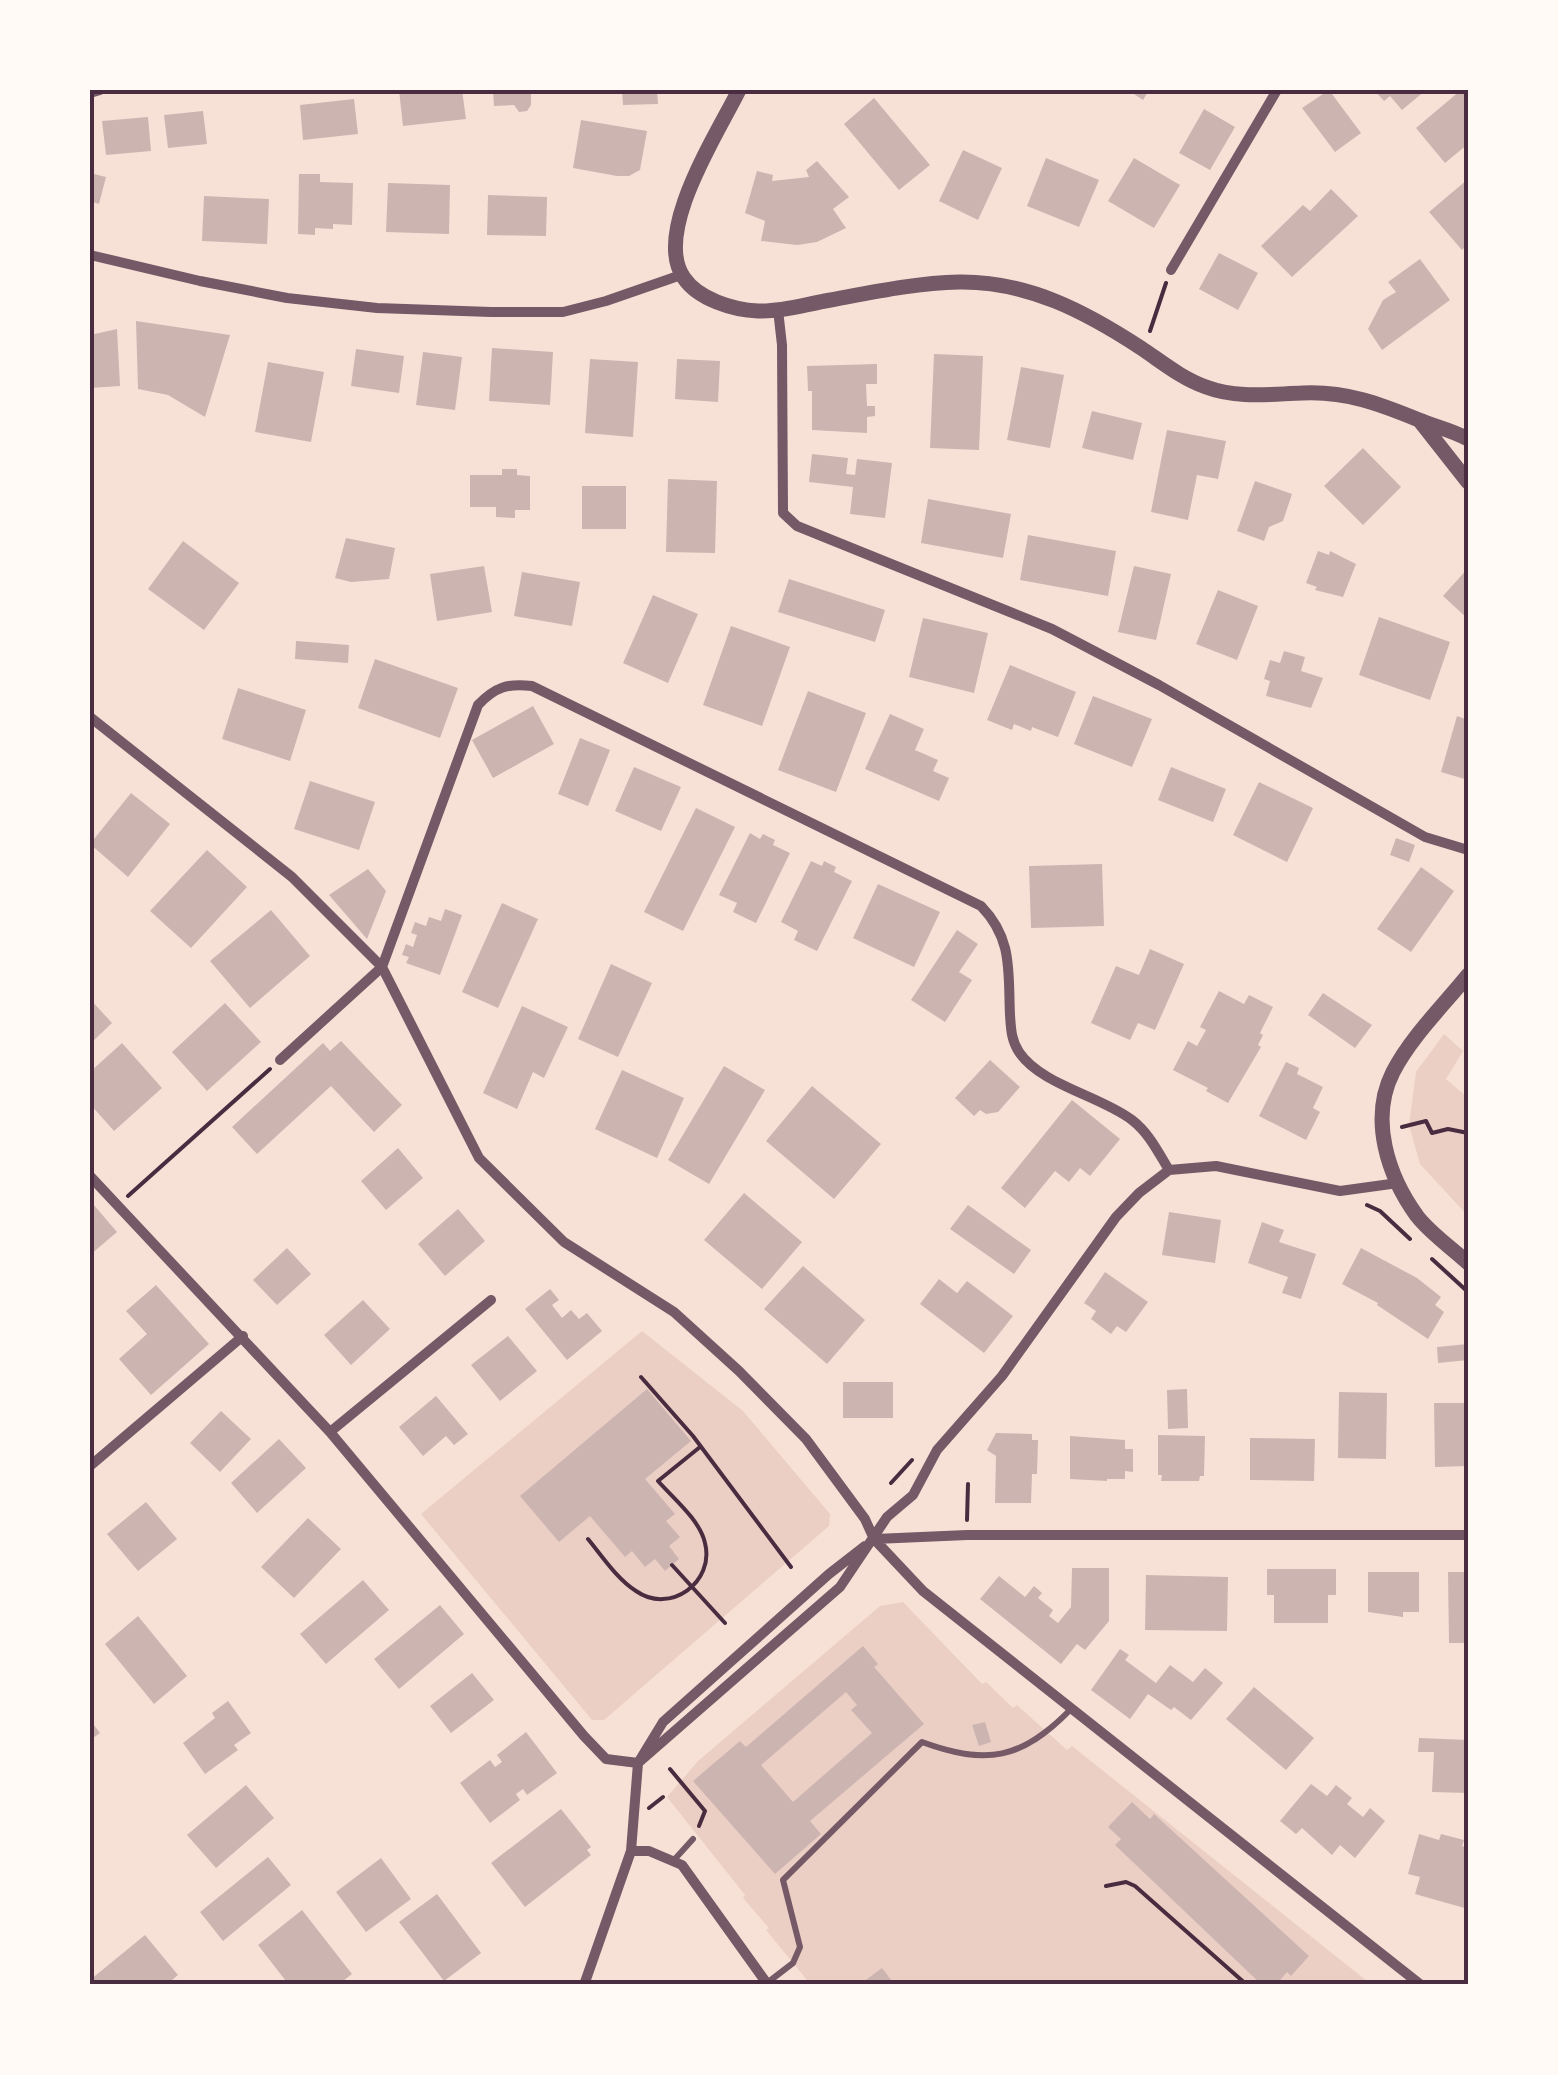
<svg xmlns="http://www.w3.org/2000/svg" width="1558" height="2075" viewBox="0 0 1558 2075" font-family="'Roboto Serif',serif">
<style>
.green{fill:#ebcfc5}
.building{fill:#ccb4b1;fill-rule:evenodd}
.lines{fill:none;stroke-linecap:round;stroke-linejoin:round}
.path{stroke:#4a2c40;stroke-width:4}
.service{stroke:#755966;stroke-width:6}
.minor{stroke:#755966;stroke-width:10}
.tertiary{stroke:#755966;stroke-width:15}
.neatline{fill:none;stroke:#4a2c40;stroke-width:4}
</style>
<rect width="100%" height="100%" fill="#f7e1d7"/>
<!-- green -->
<path class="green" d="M1444 1034 1463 1051 1446 1079 1468 1098V1216L1420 1164 1409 1125 1416 1072Z
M642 1331 743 1411 830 1514 829 1526 604 1720H592L421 1514Z
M903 1602 982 1684 986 1682 1013 1708 1017 1705 1067 1750 1072 1746 1372 1985H811L766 1930 769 1928 743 1898 745 1895 667 1797 698 1761 880 1606Z"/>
<!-- building -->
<path class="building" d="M399 90H462L466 119 403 126Z
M493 90H531V105L527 111 519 112 514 105 494 106Z
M622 90H657L658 104 623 105Z
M1128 90H1149L1143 100Z
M1329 90 1361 133 1335 152 1302 108Z
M1374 90H1426L1402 110 1390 96 1384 101Z
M1461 90H1468V144L1445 163 1416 128Z
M874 98 930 165 899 190 844 124Z
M354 99 358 134 303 140 300 105Z
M1204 109 1235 127 1210 170 1179 153Z
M203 111 207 144 168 148 164 115Z
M148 117 151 151 106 155 102 121Z
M581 120 647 131 640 170 629 176H617L573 168Z
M963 150 1002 168 978 220 939 201Z
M1046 158 1099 180 1079 227 1027 206Z
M1134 158 1180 185 1154 228 1108 201Z
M817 161 849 197 833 209 846 228 817 242 797 245 761 241 765 221 745 213 757 171 773 175 772 181 809 177 806 170Z
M90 173 106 177 99 204 90 201Z
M299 174H320V182L353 183 352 225 333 224V229L315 228V235L298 234Z
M1468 179V244L1462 250 1429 212Z
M388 183 450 185 449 234 386 232Z
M1331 189 1358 216 1292 277 1261 246 1303 205 1310 211Z
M488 195 547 197 546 236 487 235Z
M204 196 269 199 267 244 202 241Z
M1219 253 1258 273 1238 310 1199 289Z
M1420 259 1450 300 1382 350 1368 329 1383 300 1396 292 1388 282Z
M136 321 230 335 205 417 168 395 138 389Z
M117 329 120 386 90 388V335Z
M492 348 553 352 550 405 489 401Z
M356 349 404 356 399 393 351 386Z
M423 352 462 357 455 410 416 405Z
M934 354 983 356 979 450 930 448Z
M590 359 638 362 633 437 585 433Z
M677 359 720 361 718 402 675 399Z
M268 362 324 372 311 442 255 432Z
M877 364V384H866L867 406H875V416L867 417V433L812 430V391H808L807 366Z
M1021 367 1064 375 1050 448 1007 440Z
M1092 411 1142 423 1133 460 1082 448Z
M1167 430 1226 441 1218 479 1197 475 1188 520 1151 512Z
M1363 448 1401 487 1363 525 1324 486Z
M812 454 848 458 846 474 855 475 857 459 892 463 885 518 850 514 853 487 809 482Z
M502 469H517V475L530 476V510H515V518L496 517V507H470V475H502Z
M668 479 717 481 715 553 666 552Z
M1255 481 1292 494 1283 521 1269 527 1264 541 1237 531Z
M582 486H626V529H582Z
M928 499 1011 514 1003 558 921 543Z
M1028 535 1116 551 1108 596 1020 580Z
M346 538 395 548 389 579 351 582 335 578Z
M183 541 239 583 204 630 148 589Z
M1318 551 1329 555 1330 551 1356 564 1343 597 1315 590 1317 587 1306 583Z
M484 566 492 612 437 621 430 574Z
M1134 566 1171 574 1156 640 1118 632Z
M1468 568V619L1443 596Z
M522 572 580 582 572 626 514 616Z
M789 579 885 610 875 642 778 612Z
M1218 590 1258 606 1237 660 1196 644Z
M653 595 698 614 668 683 623 663Z
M1379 617 1450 642 1430 700 1359 675Z
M923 618 988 633 974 693 909 677Z
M731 626 790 647 762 726 703 705Z
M296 641 349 645 348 663 295 659Z
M1284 651 1305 657 1301 671 1323 678 1311 708 1266 696 1270 681 1264 679 1270 660 1280 663Z
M375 659 458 688 440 738 358 708Z
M1010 665 1076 692 1058 737 1032 727 1031 731 1014 724 1012 730 987 720Z
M238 688 306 710 290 761 222 739Z
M808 691 866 713 836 792 778 770Z
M1093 696 1152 719 1132 767 1074 744Z
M533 706 554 744 493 778 472 740Z
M890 714 924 729 915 750 938 760 933 771 949 778 939 801 865 769Z
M1457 716 1468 720V780L1441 772Z
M580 738 610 750 588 806 558 794Z
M634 767 681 787 661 831 615 811Z
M1171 767 1226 789 1213 822 1158 800Z
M310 781 375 802 359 850 294 829Z
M1259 782 1313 808 1287 862 1233 835Z
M131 793 170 824 128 877 90 844Z
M696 808 735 827 683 931 644 912Z
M750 833 760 839 763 834 775 840 773 845 790 853 756 923 733 912 737 903 719 895Z
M1396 838 1415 845 1409 862 1390 855Z
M207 850 247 887 191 948 150 911Z
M811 861 822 866 824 861 836 867 834 872 852 881 817 951 794 940 798 931 781 922Z
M1102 864 1104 926 1031 928 1029 866Z
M1421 867 1454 891 1411 952 1377 929Z
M368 869 386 891 367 939 329 895Z
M878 884 940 912 914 967 853 938Z
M502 903 538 919 498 1008 462 992Z
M445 909 462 915 440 975 406 963 409 957 402 955 406 944 413 947 417 935 411 933 415 922 426 926 429 917 441 921Z
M271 910 310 956 250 1008 210 961Z
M957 930 978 944 959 972 972 980 945 1022 911 1000Z
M1150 949 1184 964 1155 1030 1138 1023 1130 1040 1091 1023 1116 966 1139 975Z
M611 964 652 983 618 1057 578 1039Z
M1219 991 1244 1004 1249 995 1273 1007 1260 1033 1263 1035 1258 1045 1261 1047 1228 1103 1206 1091 1208 1088 1173 1070 1188 1041 1197 1046 1206 1030 1200 1027Z
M1323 993 1372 1025 1355 1048 1308 1015Z
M90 999 112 1023 90 1044Z
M225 1003 261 1042 207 1091 172 1052Z
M522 1006 568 1027 544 1078 533 1072 517 1109 483 1093Z
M341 1041 402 1105 374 1132 331 1086 257 1154 232 1127 323 1043 330 1051Z
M122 1043 162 1088 114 1131 90 1104V1072Z
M990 1060 1020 1087 998 1112 986 1114 980 1110 974 1116 955 1098Z
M1286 1062 1299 1068 1297 1074 1323 1087 1313 1108 1320 1112 1306 1140 1259 1116Z
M724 1066 765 1090 709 1184 668 1160Z
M622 1070 684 1098 657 1158 595 1129Z
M812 1086 881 1144 834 1199 766 1141Z
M1072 1100 1120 1139 1090 1176 1080 1168 1069 1182 1055 1171 1025 1208 1001 1188Z
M398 1148 423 1178 386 1210 361 1181Z
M744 1193 802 1242 762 1289 704 1240Z
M93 1204 117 1232 90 1255V1206Z
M968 1205 1031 1250 1014 1274 950 1229Z
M458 1209 485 1241 445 1276 418 1244Z
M1169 1212 1221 1220 1215 1263 1162 1255Z
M1262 1222 1284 1230 1279 1242 1316 1254 1301 1299 1282 1293 1288 1277 1248 1263Z
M287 1248 311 1274 277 1305 253 1280Z
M1361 1248 1417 1278 1441 1297 1435 1305 1444 1312 1428 1339 1377 1305 1378 1303 1342 1284Z
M803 1266 865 1320 827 1364 764 1309Z
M1105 1272 1148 1302 1126 1332 1117 1326 1111 1334 1091 1319 1096 1311 1084 1303Z
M939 1279 957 1293 967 1281 1013 1316 984 1353 920 1304Z
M156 1285 209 1344 151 1395 119 1359 147 1334 126 1311Z
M550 1289 559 1300 552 1305 562 1318 571 1310 579 1319 587 1313 602 1331 567 1360 525 1309Z
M363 1300 390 1329 351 1365 324 1335Z
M508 1336 537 1371 500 1401 471 1365Z
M1468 1344V1360L1438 1363 1437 1347Z
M843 1382H893V1418H843Z
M647 1389 691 1441 645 1479 675 1514 666 1521 680 1537 669 1546 679 1559 665 1571 655 1559 645 1567 632 1551 625 1557 590 1516 559 1542 520 1496Z
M1187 1389 1188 1428 1168 1429 1167 1390Z
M1339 1392 1387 1393 1386 1459 1338 1458Z
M436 1396 468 1434 454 1445 446 1436 423 1456 399 1427Z
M1434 1403H1468V1466L1435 1467Z
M221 1411 251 1439 220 1472 190 1443Z
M996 1433 1032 1434V1440H1038L1037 1474H1032L1031 1503H995L996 1456 987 1450Z
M1158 1435 1205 1436 1204 1476H1200L1199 1481H1161L1162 1475H1158Z
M1070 1436 1125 1440V1449H1133V1472L1125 1471V1479H1107V1481L1070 1479Z
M1250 1438 1315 1439 1314 1481 1250 1480Z
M279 1439 306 1468 257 1513 231 1483Z
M146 1502 177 1539 138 1571 107 1534Z
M308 1518 341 1549 294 1598 261 1567Z
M1072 1568H1109V1621L1085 1650 1077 1644 1061 1664 980 1599 999 1576 1025 1597 1034 1586 1042 1593 1038 1598 1053 1610 1049 1616 1058 1623 1071 1607Z
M1267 1569H1336V1595H1328V1623H1274V1595H1267Z
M1368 1572H1419V1612H1403V1617L1368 1612Z
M1448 1572H1468V1643H1449Z
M1146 1575 1228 1577 1227 1631 1145 1630Z
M363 1580 389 1610 326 1664 300 1634Z
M440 1605 464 1634 399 1689 374 1659Z
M138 1616 187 1676 154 1704 105 1644Z
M863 1646 878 1664 874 1667 924 1724 810 1821 821 1834 775 1874 693 1781 740 1741 746 1747ZM846 1692 857 1705 851 1710 872 1733 793 1802 761 1765Z
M1120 1649 1129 1655 1125 1660 1156 1683 1170 1665 1193 1682 1205 1668 1223 1683 1191 1720 1174 1707 1171 1710 1148 1694 1130 1719 1091 1690Z
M472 1673 494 1700 451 1733 430 1706Z
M1254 1687 1314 1738 1286 1770 1226 1719Z
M228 1701 251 1733 234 1745 238 1750 205 1774 183 1743 215 1718 212 1713Z
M90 1720 100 1733 90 1740Z
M985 1722 991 1742 979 1746 972 1725Z
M526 1732 557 1773 527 1795 523 1789 516 1794 520 1800 490 1823 460 1783 490 1760 495 1767 502 1762 497 1755Z
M1419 1738 1468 1740V1793L1432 1792 1434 1752H1418Z
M1311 1784 1327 1796 1336 1785 1352 1798 1347 1804 1363 1817 1370 1808 1385 1821 1355 1858 1340 1845 1332 1855 1302 1828 1296 1834 1280 1821Z
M246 1785 274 1818 216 1868 187 1835Z
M1132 1802 1150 1819 1154 1814 1309 1956 1291 1976 1287 1972 1276 1985H1262L1115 1845 1121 1839 1108 1827Z
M561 1809 591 1847 587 1850 591 1855 525 1907 491 1863Z
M1419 1834 1439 1840 1441 1834 1464 1840 1462 1846 1468 1848V1909L1415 1894 1420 1877 1408 1874Z
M268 1857 291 1885 223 1941 200 1912Z
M381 1858 411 1899 366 1932 336 1892Z
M437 1894 481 1953 444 1981 399 1922Z
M302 1910 352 1974 338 1985H289L258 1945Z
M145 1935 178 1975 166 1985H90V1980Z
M882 1968 895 1985H859Z"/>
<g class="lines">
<!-- path -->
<path class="path" d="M1150 331 1166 283
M1402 1127 1426 1121 1432 1133 1448 1129 1468 1133
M128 1196 270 1069
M1367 1205 1380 1211 1410 1239
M1432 1259 1468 1292
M641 1377 693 1436 791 1567
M891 1483 912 1460
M967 1520 968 1484
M588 1539C602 1556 617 1579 636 1591 670 1615 715 1582 705 1543 700 1520 673 1498 658 1481L700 1447
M672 1565 725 1623
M670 1769 705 1811 699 1826
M649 1808 663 1797
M1106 1886 1126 1882 1135 1886 1247 1985"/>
<!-- service -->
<path class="service" d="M674 1860 693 1839
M767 1983 793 1963 800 1947 783 1880 922 1742C987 1766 1022 1759 1070 1710"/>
<!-- minor -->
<path class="minor" d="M90 93 100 90
M90 255 200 281 287 298 377 308 491 312H563L606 301 681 275
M1171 270 1277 90
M778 310 782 345 783 513 797 526 1052 629 1159 685 1425 837 1468 850
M90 717 292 877 382 967 479 1158 564 1242 674 1312 739 1371 806 1439 865 1519 874 1539 923 1591 1421 1985
M280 1060 382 967 478 705C495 687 508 683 532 686L981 906C1013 939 1008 971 1010 1015 1011 1028 1011 1040 1019 1052 1041 1085 1101 1096 1132 1120 1149 1133 1158 1152 1169 1170
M90 1176 330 1432 584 1736 606 1759 638 1763
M330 1432 491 1300
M90 1466 243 1336
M875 1539 967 1535H1468
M638 1763 840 1587 887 1517 913 1495 937 1450 1002 1376 1116 1217 1139 1193 1169 1170 1216 1166 1340 1191 1398 1183
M631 1851H649L682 1865 768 1985
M584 1985 631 1851 638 1763 663 1722 829 1574 865 1546"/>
<!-- tertiary -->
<path class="tertiary" d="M739 90C718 133 652 233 684 278 698 299 733 310 758 311 780 312 803 305 825 301 869 293 914 283 959 282 1028 281 1086 312 1141 348 1162 362 1181 378 1206 387 1238 399 1270 394 1303 393 1346 391 1380 404 1419 420 1436 427 1452 430 1468 439
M1420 421 1468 482
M1468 975C1443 1006 1411 1037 1393 1072 1369 1119 1388 1176 1417 1216 1431 1234 1452 1248 1468 1263"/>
</g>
<!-- border -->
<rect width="1558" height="2075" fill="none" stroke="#fffaf5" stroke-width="185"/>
<rect x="92" y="92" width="1374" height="1890" class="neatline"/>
</svg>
